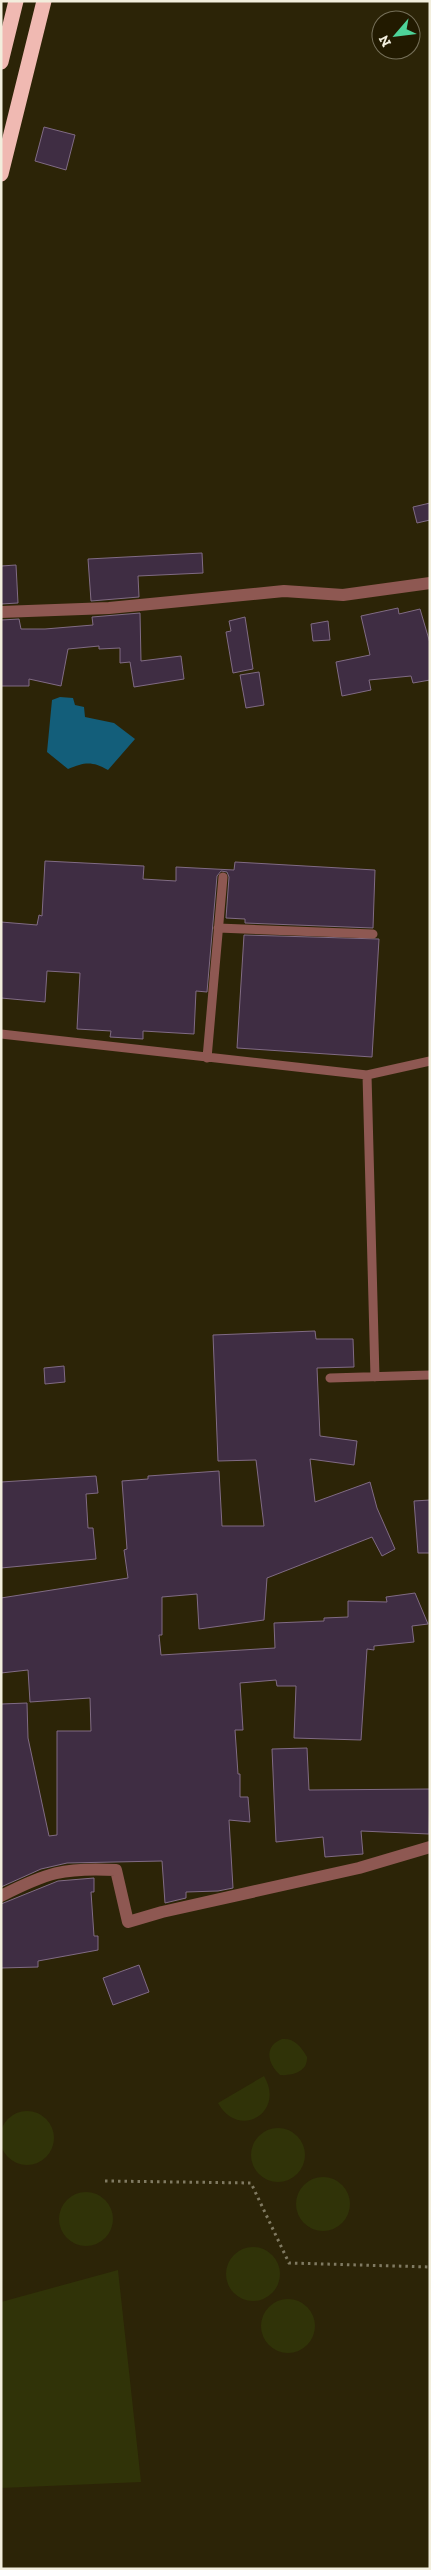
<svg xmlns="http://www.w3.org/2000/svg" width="431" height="2570" viewBox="0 0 431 2570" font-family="'Zilla Slab',serif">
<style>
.green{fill:#303308}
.water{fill:#135e7a}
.building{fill:#3f2d43;stroke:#806b84}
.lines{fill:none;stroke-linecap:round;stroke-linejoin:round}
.path{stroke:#807a62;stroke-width:3;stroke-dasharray:2.5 4;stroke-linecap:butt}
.lane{stroke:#8e5852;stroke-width:9}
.street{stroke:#8e5852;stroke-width:12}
.highway{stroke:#f0b9b2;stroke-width:15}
</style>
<rect width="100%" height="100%" fill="#2c2407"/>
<!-- green -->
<path class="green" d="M282 2039C294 2038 301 2046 307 2057 308 2072 292 2076 280 2075 267 2063 264 2046 282 2039Z
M264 2076C286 2113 238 2140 218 2103Z
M0 2138a27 27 0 1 1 54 0a27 27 0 1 1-54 0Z
M251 2155a27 27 0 1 1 54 0a27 27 0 1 1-54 0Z
M296 2204a27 27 0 1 1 54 0a27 27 0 1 1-54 0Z
M59 2219a27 27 0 1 1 54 0a27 27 0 1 1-54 0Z
M226 2274a27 27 0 1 1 54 0a27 27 0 1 1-54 0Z
M118 2270 141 2482 1 2488V2302Z
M261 2326a27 27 0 1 1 54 0a27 27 0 1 1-54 0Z"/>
<!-- water -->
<path class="water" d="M60 697 73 698 75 705 84 707 85 717 114 723 135 739 108 770C92 761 85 762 68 769L47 752 52 700Z"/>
<!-- building -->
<path class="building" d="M44 127 75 135 66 170 35 161Z
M430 503V520L417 523 413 507Z
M202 553 203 573 138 576 139 597 91 601 88 559Z
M16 565 18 603 1 604V566Z
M398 608 399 614 420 609 430 643V680L413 683 411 676 369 680 371 690 342 696 336 662 370 655 361 616Z
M140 613 141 661 181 656 184 679 134 687 130 662 120 663V648L99 649V646L68 649 61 686 29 679V686H1V620L19 619 21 629H45L93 625 92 617Z
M245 617 253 669 233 673 226 632 231 631 229 621Z
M328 621 330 640 313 641 311 624Z
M259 672 264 705 246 708 240 675Z
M45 861 144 866 143 879 176 881V867L234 870 235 862 375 870 373 928 245 923V919L226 918 229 877 227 872 221 871 217 876 207 992 196 991 194 1034 143 1031V1039L110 1037 111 1031 77 1029 80 973 47 971 45 1002 1 998V922L37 925 39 915 42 916Z
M244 935 379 939 372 1057 237 1048Z
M315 1331 316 1339H353L354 1367 317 1368 320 1436 357 1441 354 1465 310 1459 315 1502 370 1482 377 1508 395 1549 382 1556 372 1537 267 1578 264 1620 199 1629 197 1594 162 1597V1635H159L161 1655 275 1648 274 1623 324 1621V1618L348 1617V1601L387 1602 386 1597 415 1593 428 1624 412 1626 414 1642 374 1646V1650L367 1649 361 1740 294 1738 296 1686H277L276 1680 240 1683 243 1730H235L238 1774H240V1797H248L250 1822 229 1820 233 1888 218 1891 186 1892V1898L165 1903 162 1861 67 1863 41 1869 1 1887V1704L27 1703 28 1738 49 1836 57 1835V1731H91L90 1698 30 1702 28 1670 1 1673V1598L128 1578 124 1550 127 1549 122 1481 148 1479V1476L219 1471 222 1526H264L256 1460 218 1461 213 1335Z
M64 1366 65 1382 45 1384 44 1368Z
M96 1476 98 1493 86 1494 88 1528H93L96 1559 1 1568V1482Z
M430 1500V1553H418L414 1501Z
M307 1748 309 1790 430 1789 429 1834 361 1831 363 1854 325 1857 323 1837 276 1842 272 1749Z
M94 1878V1892H91L94 1936H98V1950L38 1961V1967L1 1968V1904L58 1881Z
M139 1965 149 1992 113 2005 103 1978Z"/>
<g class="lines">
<!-- path -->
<path class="path" d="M105 2181 251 2183 289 2263 430 2267"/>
<!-- lane -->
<path class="lane" d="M218 928 373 934
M1 1034 367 1075 375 1377
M207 1058 223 877
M367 1075 430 1061
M330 1378 430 1375"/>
<!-- street -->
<path class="street" d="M1 612 109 608 284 591 343 595 430 583
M1 1896C46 1873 64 1867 116 1870L128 1922 162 1912 359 1868 430 1847"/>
<!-- highway -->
<path class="highway" d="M1 62 16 1
M1 174 44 1"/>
</g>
<!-- border -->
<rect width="431" height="2570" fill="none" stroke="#f2eedd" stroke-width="5"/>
<!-- north arrow -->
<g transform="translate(396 35) rotate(242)"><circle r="24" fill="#221a00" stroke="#756f58"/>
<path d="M0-4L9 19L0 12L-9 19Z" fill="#4ed399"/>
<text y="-8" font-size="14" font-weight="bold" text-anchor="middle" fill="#f2eedd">N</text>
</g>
</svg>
